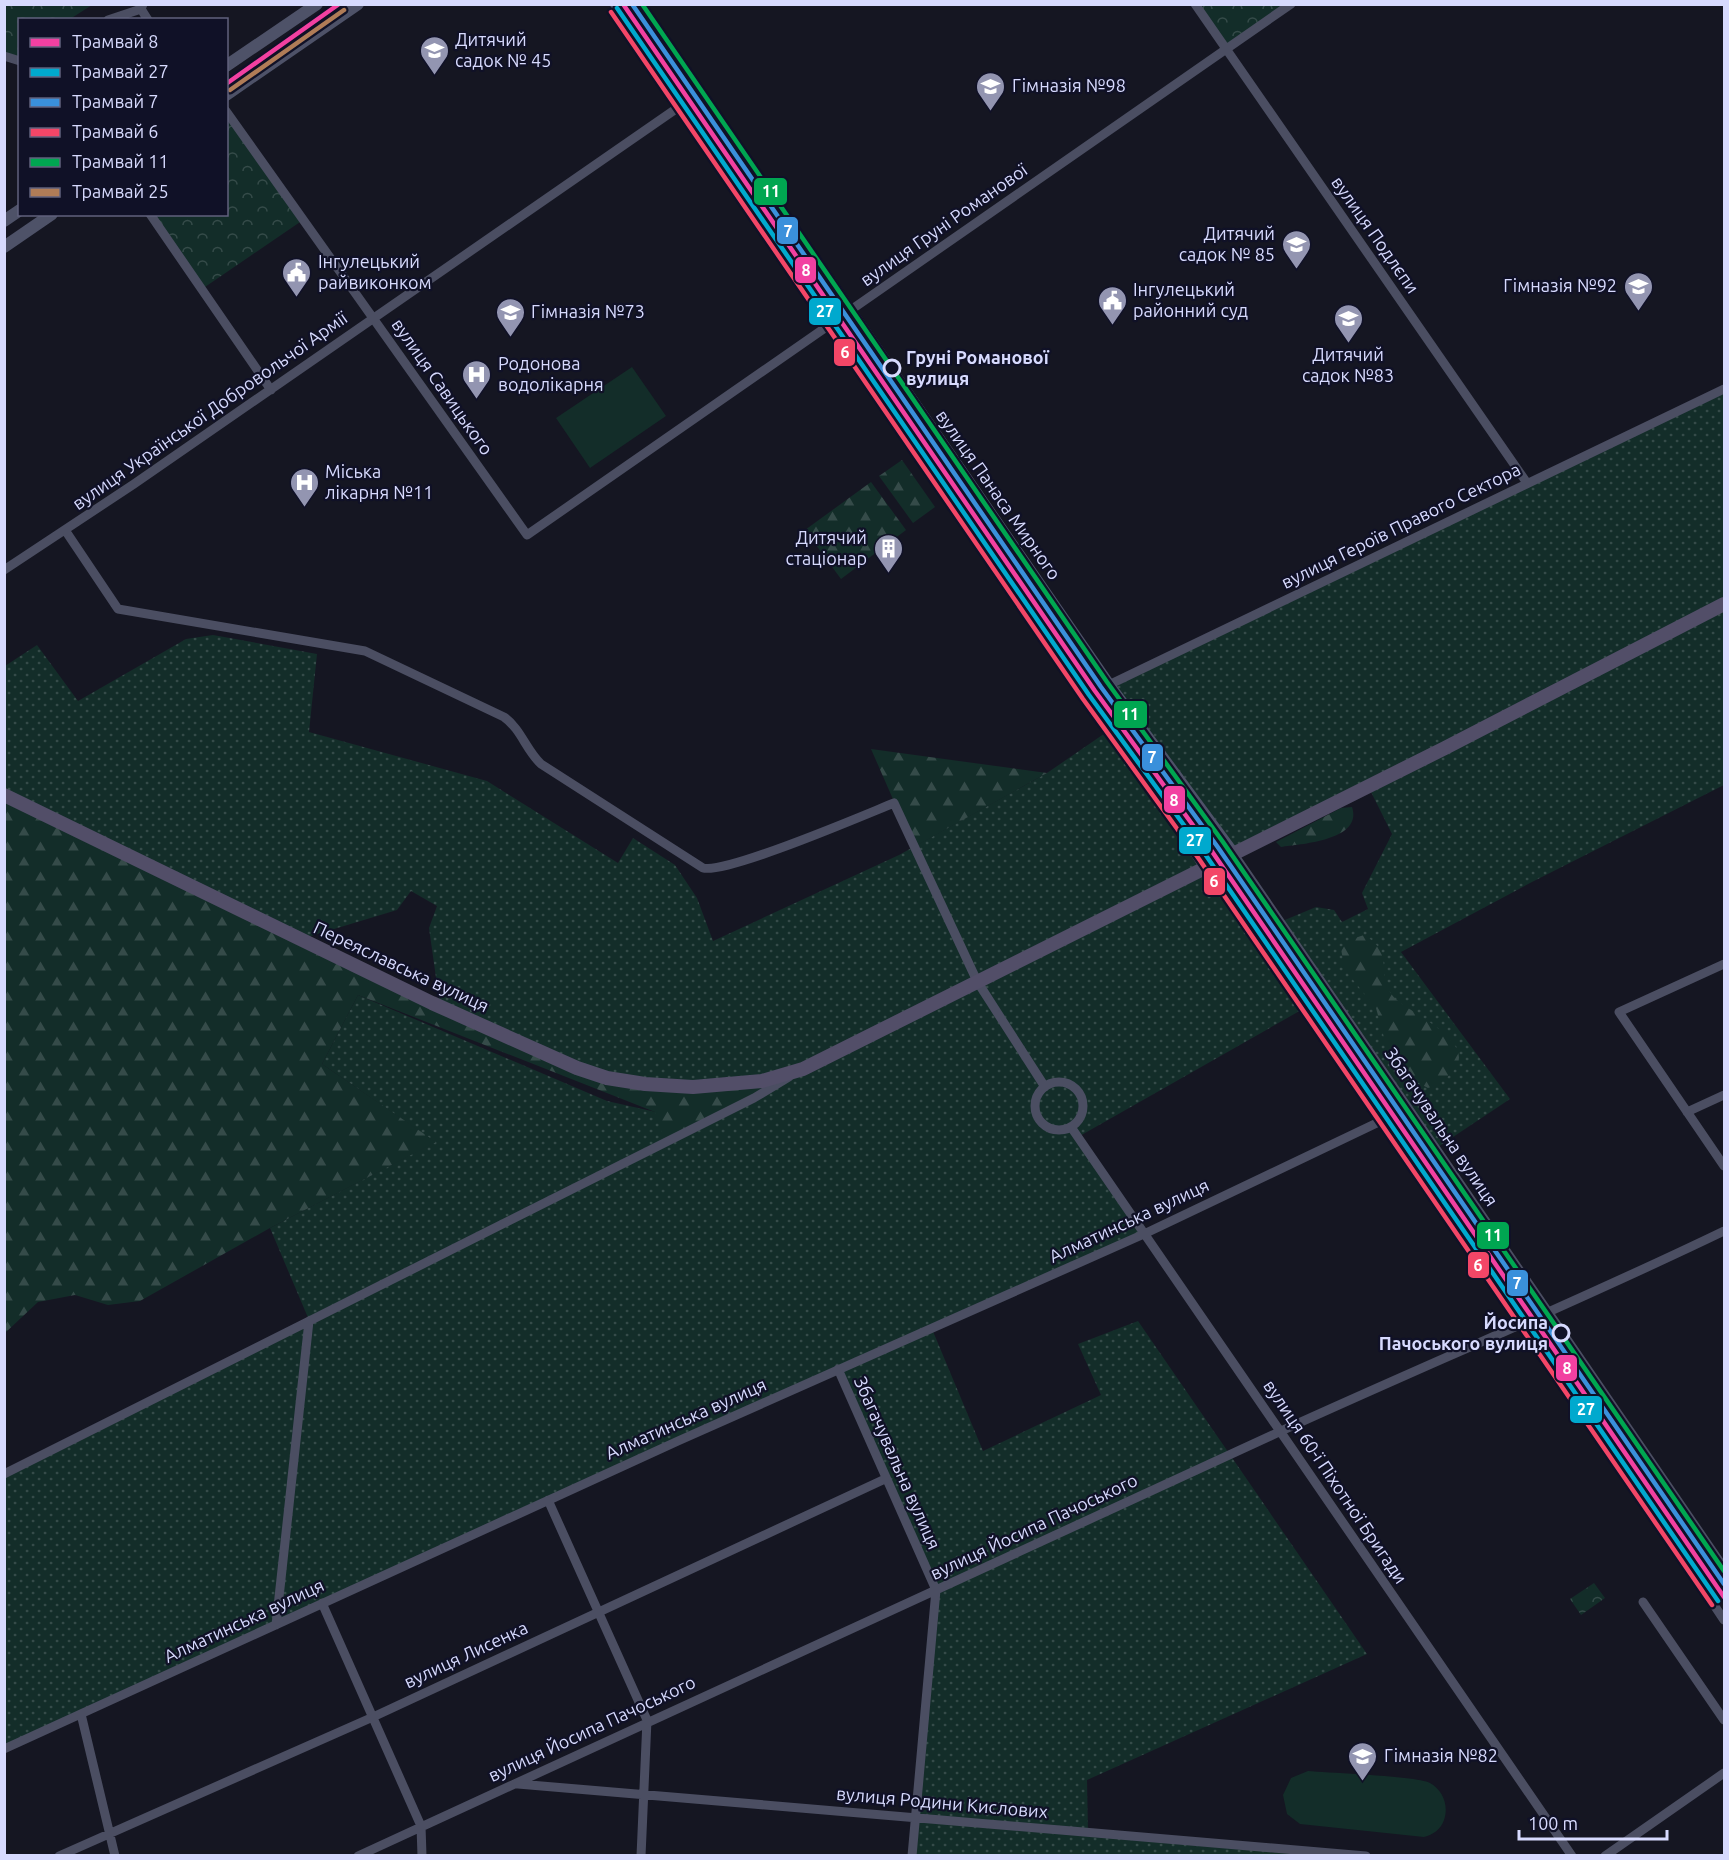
<svg xmlns="http://www.w3.org/2000/svg" width="1729" height="1860" viewBox="0 0 1729 1860" font-family="Ubuntu,sans-serif">
<style>
.grass{fill:url(#grass-dots)}
.forest{fill:url(#forest-firs)}
.park{fill:url(#park-crowns)}
.pitch{fill:#132d29}
.lines{fill:none;stroke-linecap:round;stroke-linejoin:round}
.minor{stroke:#4b4e62;stroke-width:9}
.secondary{stroke:#4e5268;stroke-width:12}
.primary{stroke:#524e68;stroke-width:14}
.tram-1-casing{stroke:#101127;stroke-width:9}
.tram-2-casing{stroke:#101127;stroke-width:9}
.tram-3-casing{stroke:#101127;stroke-width:9}
.tram-4-casing{stroke:#101127;stroke-width:9}
.tram-5-casing{stroke:#101127;stroke-width:9}
.tram-6-casing{stroke:#101127;stroke-width:9}
.tram-1{stroke:#f240a1;stroke-width:4.5}
.tram-2{stroke:#00a9ce;stroke-width:4.5}
.tram-3{stroke:#3a90db;stroke-width:4.5}
.tram-4{stroke:#f34667;stroke-width:4.5}
.tram-5{stroke:#00a651;stroke-width:4.5}
.tram-6{stroke:#b07c57;stroke-width:4.5}
.stop-dot{fill:#101127;stroke:#d7dafe;stroke-width:3}
.labels{text-anchor:middle;stroke-width:4.5;stroke-linejoin:round;paint-order:stroke}
.poi-label{font-size:18px;fill:#d7dafe;stroke:#101127;text-anchor:start}
.street-label{font-size:18px;fill:#d7dafe;stroke:#101127}
.stop-label{font-size:18px;font-weight:bold;fill:#d7dafe;stroke:#101127;text-anchor:start}
.line-badge{stroke:#101127;stroke-width:2}
.badge-label{font-size:16px;text-anchor:middle;font-weight:bold;fill:#fff}
</style>
<defs>
<pattern id="grass-dots" width="8" height="8" patternUnits="userSpaceOnUse" patternTransform="scale(1.5)"><rect width="8" height="8" fill="#132d29"/><path d="M2 2h.1M6 6h.1" fill="none" stroke="#354b49" stroke-width="1.8" stroke-linecap="round"/></pattern>
<pattern id="forest-firs" width="22" height="20" patternUnits="userSpaceOnUse" patternTransform="scale(1.5)"><rect width="22" height="20" fill="#132d29"/><path d="M5 1l3.5 6h-7zM16 11l3.5 6h-7z" fill="#354b49"/></pattern>
<pattern id="park-crowns" width="20" height="18" patternUnits="userSpaceOnUse" patternTransform="scale(1.5)"><rect width="20" height="18" fill="#132d29"/><path d="M2 6a3 3 0 1 1 6 0M12 15a3 3 0 1 1 6 0" fill="none" stroke="#354b49"/></pattern>
</defs>
<rect width="100%" height="100%" fill="#151622"/>
<!-- grass -->
<path class="grass" d="M1724 389V785L1530 883 1401 952 1510 1099 1435 1149 1280 922 1316 907 1334 910 1342 922 1368 909 1362 893 1392 834 1368 786 1233 853 1109 685Z
M213 635 317 654 309 732 487 781 618 863 633 838 675 865 697 898 713 941 899 855 1047 773 1114 727 1303 1009 1078 1137 1144 1234 932 1329 983 1451 1101 1395 1078 1344 1138 1321 1367 1654 1087 1780 1088 1832 1366 1855H912L936 1591 837 1369 5 1749V1474L309 1320 270 1228 435 1142 322 1064 358 995 607 1101 656 1112 693 1087 607 1078 440 1006 429 928 437 906 411 891 397 910 301 939 5 795V666L37 645 78 701 186 639Z"/>
<!-- forest -->
<path class="forest" d="M902 460 935 507 913 523 879 476Z
M871 482 906 530 841 579 805 530Z
M871 749 1047 773 914 847Z
M5 795 577 1068 693 1087 803 1069 665 1142 655 1112 358 995 322 1064 436 1142 270 1228 140 1301 108 1305 75 1295 38 1302 5 1333Z
M1352 807C1363 840 1303 844 1281 847L1276 842 1341 808Z
M1364 935C1396 954 1375 972 1392 995 1402 1010 1479 1040 1454 1070 1445 1080 1440 1084 1428 1088L1407 1077 1394 1061 1388 1052 1376 1008 1345 970 1341 949 1349 940Z"/>
<!-- park -->
<path class="park" d="M5 5H92L70 19 20 20 19 61 5 56Z
M1195 5H1291L1226 50Z
M227 111 303 220 202 289 150 215 226 214Z
M1594 1583 1605 1598 1581 1615 1570 1599Z"/>
<!-- pitch -->
<path class="pitch" d="M632 367 666 416 590 468 556 418Z
M1308 1771C1329 1773 1417 1776 1430 1783 1443 1790 1449 1806 1444 1820 1441 1829 1433 1835 1424 1837L1300 1824 1287 1814 1283 1795 1291 1778Z"/>
<g class="lines">
<!-- minor -->
<path class="minor" d="M143 4 141 9 148 20
M1195 4 1527 483
M108 20 141 9
M4 56 20 61
M226 111 527 535 1291 4
M150 214 271 390
M65 530 118 609 365 651 504 717C521 729 526 750 541 764L703 868C727 874 864 815 894 803L977 981 1045 1087
M4 570 134 484 699 93
M1092 693 1724 389
M1233 853 1724 1568
M1205 866 1381 1121 1525 1322 1724 1620
M1724 964 1619 1012 1724 1166
M1035 1106a24 24 0 1 1 48 0a24 24 0 1 1-48 0Z
M1687 1112 1724 1095
M1071 1127 1572 1856
M838 1369 936 1590 912 1856
M4 1474 754 1098 789 1077
M548 1500 647 1720 641 1856
M1643 1602 1724 1720
M322 1603 421 1826 422 1856
M276 1625 309 1321
M81 1714 115 1856
M4 1749 678 1441 1144 1234 1381 1121
M518 1784 1366 1856
M59 1856 373 1717 885 1479
M358 1856C663 1713 970 1573 1277 1433 1426 1365 1577 1302 1724 1231
M1605 1856 1724 1773"/>
<!-- secondary -->
<path class="secondary" d="M616 4 992 546 1205 866
M638 4 1109 685 1233 853
M226 66 317 4
M226 95 358 4
M4 221 20 210
M4 247 52 214"/>
<!-- primary -->
<path class="primary" d="M4 795 432 1003 577 1068 607 1078 645 1084 693 1087 762 1081 803 1069 1445 748 1724 604"/>
<defs>
<path id="tram-1" d="M623 4 1095 691 1211 850 1724 1597
M226 84 339 4"/>
<path id="tram-2" d="M617 8 1089 695 1205 854 1718 1601"/>
<path id="tram-3" d="M632 4 1101 687 1217 846 1724 1584"/>
<path id="tram-4" d="M611 12 1083 699 1199 859 1712 1605"/>
<path id="tram-5" d="M642 4 1107 682 1223 842 1724 1571"/>
<path id="tram-6" d="M230 90 344 10"/>
</defs>
<!-- tram-1 casing -->
<use href="#tram-1" class="tram-1-casing"/>
<!-- tram-2 casing -->
<use href="#tram-2" class="tram-2-casing"/>
<!-- tram-3 casing -->
<use href="#tram-3" class="tram-3-casing"/>
<!-- tram-4 casing -->
<use href="#tram-4" class="tram-4-casing"/>
<!-- tram-5 casing -->
<use href="#tram-5" class="tram-5-casing"/>
<!-- tram-6 casing -->
<use href="#tram-6" class="tram-6-casing"/>
<!-- tram-1 -->
<use href="#tram-1" class="tram-1"/>
<!-- tram-2 -->
<use href="#tram-2" class="tram-2"/>
<!-- tram-3 -->
<use href="#tram-3" class="tram-3"/>
<!-- tram-4 -->
<use href="#tram-4" class="tram-4"/>
<!-- tram-5 -->
<use href="#tram-5" class="tram-5"/>
<!-- tram-6 -->
<use href="#tram-6" class="tram-6"/>
</g>
<!-- icons -->
<defs>
<symbol id="school-pin" viewBox="-11 -11 22 30"><path d="M0 17L-7.5 6A9.5 9.5 0 1 1 7.5 6Z" fill="#9395b1" stroke="#101127"/><path d="M0-5L7-2L0 1L-7-2ZM-4 1L0 2.5L4 1V4Q0 6-4 4Z" fill="#fff"/></symbol>
<symbol id="civic-pin" viewBox="-11 -11 22 30"><path d="M0 17L-7.5 6A9.5 9.5 0 1 1 7.5 6Z" fill="#9395b1" stroke="#101127"/><path d="M-.6-6.5H3V-4.5H.6V-3L4-1V1h2V6H-6V1h2V-1L-.6-3ZM-1.2 2.5V6h2.4V2.5Z" fill="#fff"/></symbol>
<symbol id="hospital-pin" viewBox="-11 -11 22 30"><path d="M0 17L-7.5 6A9.5 9.5 0 1 1 7.5 6Z" fill="#9395b1" stroke="#101127"/><path d="M-5-5h3v3.5h4V-5h3V5h-3V1.5h-4V5h-3Z" fill="#fff"/></symbol>
<symbol id="building-pin" viewBox="-11 -11 22 30"><path d="M0 17L-7.5 6A9.5 9.5 0 1 1 7.5 6Z" fill="#9395b1" stroke="#101127"/><path d="M-4-6H4V6H1V3H-1V6H-4ZM-2.5-4.3h1.7v1.8h-1.7ZM.8-4.3h1.7v1.8H.8ZM-2.5-1h1.7V.8h-1.7ZM.8-1h1.7V.8H.8Z" fill="#fff"/></symbol>
</defs>
<g fill-rule="evenodd">
<use href="#school-pin" x="418" y="34" width="33" height="45"/>
<use href="#school-pin" x="974" y="70" width="33" height="45"/>
<use href="#school-pin" x="1280" y="228" width="33" height="45"/>
<use href="#civic-pin" x="280" y="256" width="33" height="45"/>
<use href="#school-pin" x="1622" y="270" width="33" height="45"/>
<use href="#civic-pin" x="1096" y="284" width="33" height="45"/>
<use href="#school-pin" x="494" y="296" width="33" height="45"/>
<use href="#school-pin" x="1332" y="302" width="33" height="45"/>
<use href="#hospital-pin" x="460" y="358" width="33" height="45"/>
<use href="#hospital-pin" x="288" y="466" width="33" height="45"/>
<use href="#building-pin" x="872" y="532" width="33" height="45"/>
<use href="#school-pin" x="1346" y="1740" width="33" height="45"/>
</g>
<!-- markers -->
<g class="stop-dot">
<circle cx="892" cy="368" r="8"/>
<circle cx="1561" cy="1333" r="8"/>
</g>
<g class="labels">
<!-- poi labels -->
<g class="poi-label">
<text x="455" y="46">Дитячий<tspan x="455" dy="21">садок № 45</tspan></text>
<text x="1012" y="92">Гімназія №98</text>
<text x="1275" y="240" text-anchor="end">Дитячий<tspan x="1275" dy="21">садок № 85</tspan></text>
<text x="318" y="268">Інгулецький<tspan x="318" dy="21">райвиконком</tspan></text>
<text x="1617" y="292" text-anchor="end">Гімназія №92</text>
<text x="1133" y="296">Інгулецький<tspan x="1133" dy="21">районний суд</tspan></text>
<text x="531" y="318">Гімназія №73</text>
<text x="1348" y="361" text-anchor="middle">Дитячий<tspan x="1348" dy="21">садок №83</tspan></text>
<text x="498" y="370">Родонова<tspan x="498" dy="21">водолікарня</tspan></text>
<text x="325" y="478">Міська<tspan x="325" dy="21">лікарня №11</tspan></text>
<text x="867" y="544" text-anchor="end">Дитячий<tspan x="867" dy="21">стаціонар</tspan></text>
<text x="1384" y="1762">Гімназія №82</text>
</g>
<!-- street labels -->
<g class="street-label">
<text transform="translate(944 225) rotate(-35)" y="6">вулиця Груні Романової</text>
<text transform="translate(1375 235) rotate(55)" y="6">вулиця Подлєпи</text>
<text transform="translate(442 387) rotate(55)" y="6">вулиця Савицького</text>
<text transform="translate(210 411) rotate(-35)" y="6">вулиця Української Добровольчої Армії</text>
<text transform="translate(998 495) rotate(55)" y="6">вулиця Панаса Мирного</text>
<text transform="translate(1401 526) rotate(-26)" y="6">вулиця Героїв Правого Сектора</text>
<text transform="translate(401 967) rotate(25)" y="6">Переяславська вулиця</text>
<text transform="translate(1441 1127) rotate(56)" y="6">Збагачувальна вулиця</text>
<text transform="translate(1129 1221) rotate(-25)" y="6">Алматинська вулиця</text>
<text transform="translate(686 1419) rotate(-24)" y="6">Алматинська вулиця</text>
<text transform="translate(897 1463) rotate(66)" y="6">Збагачувальна вулиця</text>
<text transform="translate(1335 1482) rotate(56)" y="6">вулиця 60-ї Піхотної Бригади</text>
<text transform="translate(1034 1527) rotate(-25)" y="6">вулиця Йосипа Пачоського</text>
<text transform="translate(244 1621) rotate(-25)" y="6">Алматинська вулиця</text>
<text transform="translate(466 1655) rotate(-25)" y="6">вулиця Лисенка</text>
<text transform="translate(592 1729) rotate(-25)" y="6">вулиця Йосипа Пачоського</text>
<text transform="translate(942 1803) rotate(5)" y="6">вулиця Родини Кислових</text>
</g>
<!-- stop labels -->
<g class="stop-label">
<text x="906" y="364">Груні Романової<tspan x="906" dy="21">вулиця</tspan></text>
<text x="1548" y="1329" text-anchor="end">Йосипа<tspan x="1548" dy="21">Пачоського вулиця</tspan></text>
</g>
</g>
<g class="line-badge">
<rect x="753" y="177" width="35" height="29" rx="6" fill="#00a651"/>
<rect x="776" y="216" width="23" height="29" rx="6" fill="#3a90db"/>
<rect x="794" y="256" width="23" height="28" rx="6" fill="#f240a1"/>
<rect x="808" y="297" width="34" height="29" rx="6" fill="#00a9ce"/>
<rect x="833" y="338" width="23" height="29" rx="6" fill="#f34667"/>
<rect x="1113" y="700" width="35" height="29" rx="6" fill="#00a651"/>
<rect x="1141" y="743" width="23" height="29" rx="6" fill="#3a90db"/>
<rect x="1163" y="785" width="23" height="29" rx="6" fill="#f240a1"/>
<rect x="1178" y="826" width="34" height="29" rx="6" fill="#00a9ce"/>
<rect x="1203" y="867" width="23" height="29" rx="6" fill="#f34667"/>
<rect x="1476" y="1221" width="34" height="29" rx="6" fill="#00a651"/>
<rect x="1467" y="1251" width="23" height="28" rx="6" fill="#f34667"/>
<rect x="1506" y="1269" width="23" height="28" rx="6" fill="#3a90db"/>
<rect x="1555" y="1354" width="23" height="28" rx="6" fill="#f240a1"/>
<rect x="1569" y="1395" width="34" height="29" rx="6" fill="#00a9ce"/>
</g>
<g class="badge-label">
<text x="771" y="197">11</text>
<text x="788" y="237">7</text>
<text x="806" y="276">8</text>
<text x="825" y="317">27</text>
<text x="845" y="358">6</text>
<text x="1130" y="720">11</text>
<text x="1152" y="763">7</text>
<text x="1174" y="806">8</text>
<text x="1195" y="846">27</text>
<text x="1214" y="887">6</text>
<text x="1493" y="1241">11</text>
<text x="1478" y="1271">6</text>
<text x="1517" y="1289">7</text>
<text x="1567" y="1374">8</text>
<text x="1586" y="1415">27</text>
</g>
<!-- border -->
<rect width="1729" height="1860" fill="none" stroke="#d7dafe" stroke-width="12"/>
<!-- legend -->
<rect x="18" y="18" width="210" height="198" fill="#101127" stroke="#60617d" stroke-width="1.5"/>
<rect x="30" y="38" width="30" height="9" fill="#f240a1" stroke="#60617d" stroke-width="1.5"/>
<text x="72" y="48" font-size="18" fill="#d7dafe">Трамвай 8</text>
<rect x="30" y="68" width="30" height="9" fill="#00a9ce" stroke="#60617d" stroke-width="1.5"/>
<text x="72" y="78" font-size="18" fill="#d7dafe">Трамвай 27</text>
<rect x="30" y="98" width="30" height="9" fill="#3a90db" stroke="#60617d" stroke-width="1.5"/>
<text x="72" y="108" font-size="18" fill="#d7dafe">Трамвай 7</text>
<rect x="30" y="128" width="30" height="9" fill="#f34667" stroke="#60617d" stroke-width="1.5"/>
<text x="72" y="138" font-size="18" fill="#d7dafe">Трамвай 6</text>
<rect x="30" y="158" width="30" height="9" fill="#00a651" stroke="#60617d" stroke-width="1.5"/>
<text x="72" y="168" font-size="18" fill="#d7dafe">Трамвай 11</text>
<rect x="30" y="188" width="30" height="9" fill="#b07c57" stroke="#60617d" stroke-width="1.5"/>
<text x="72" y="198" font-size="18" fill="#d7dafe">Трамвай 25</text>
<!-- scale -->
<path d="M1519 1830v9h148v-9" fill="none" stroke="#d7dafe" stroke-width="3"/>
<text x="1528" y="1830" font-size="18" fill="#d7dafe" stroke="#101127" stroke-width="4.5" paint-order="stroke">100 m</text>
</svg>
